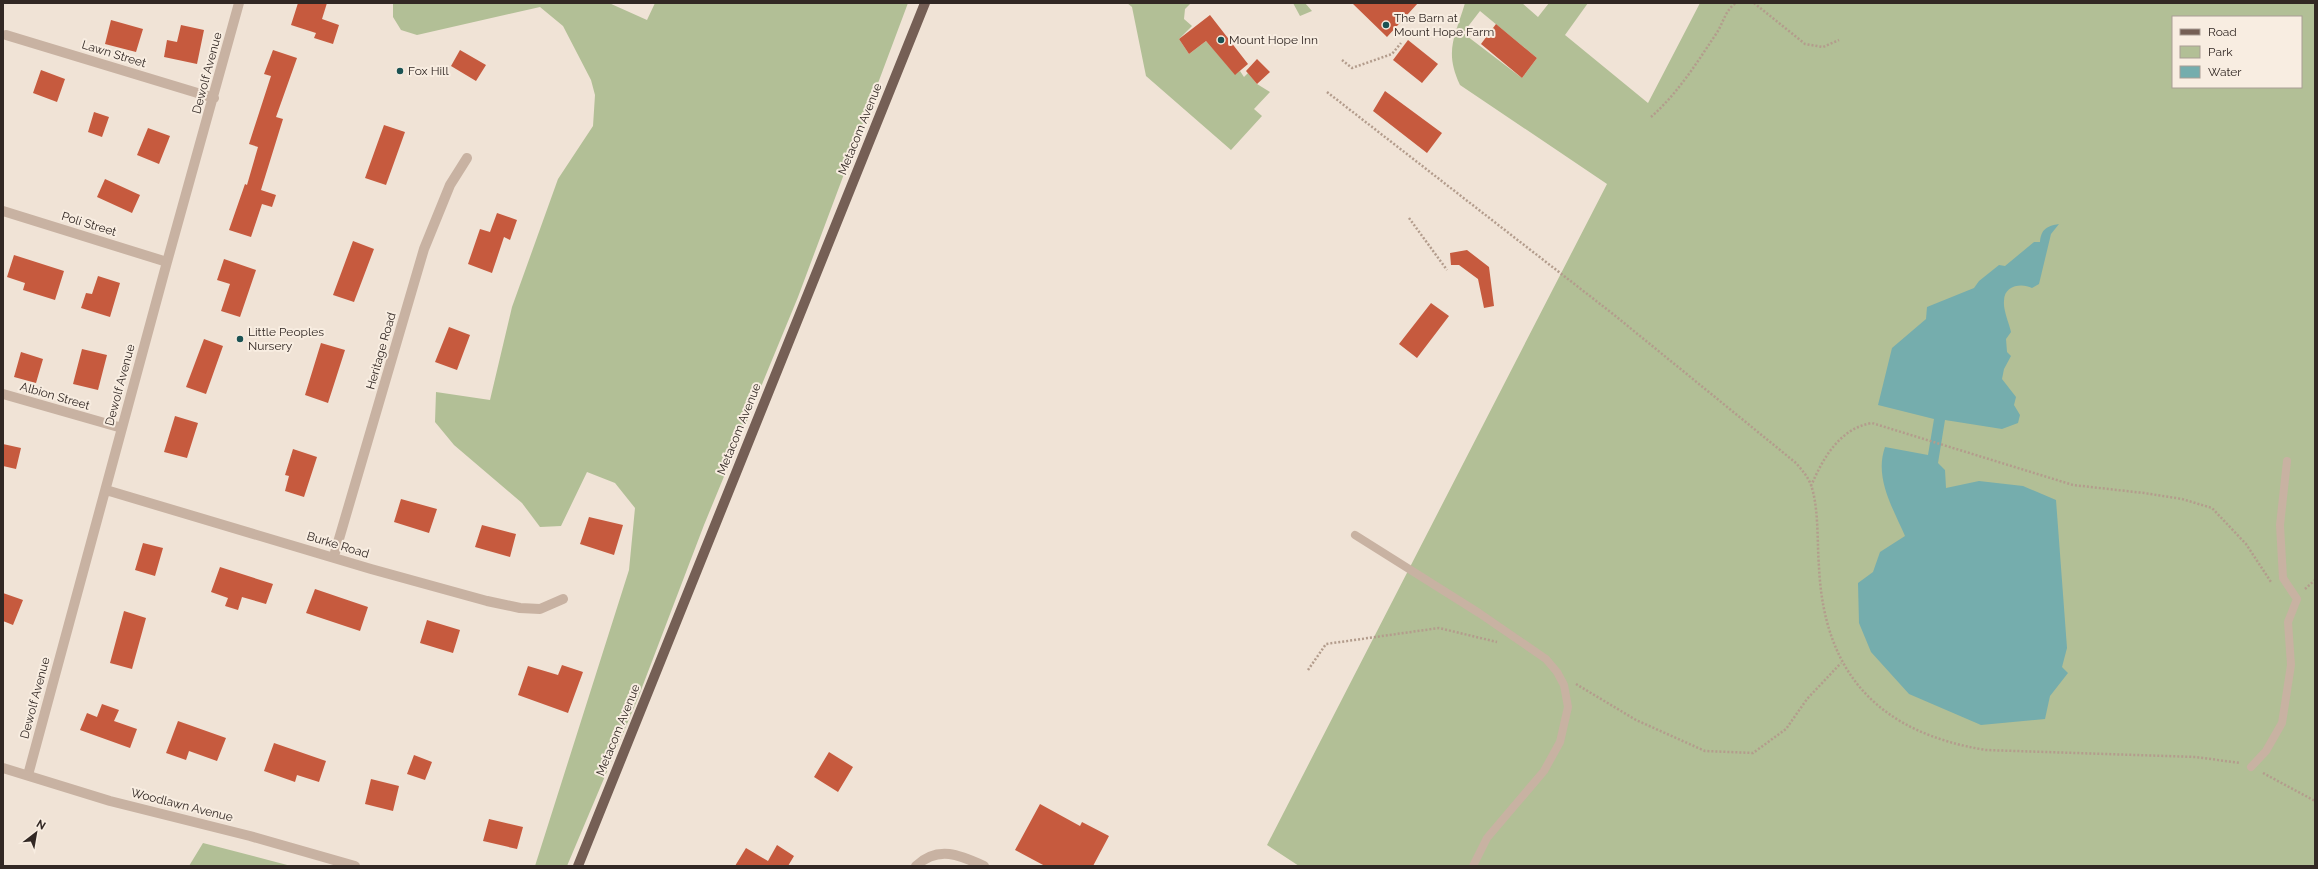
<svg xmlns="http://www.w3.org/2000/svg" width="2318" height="869" viewBox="0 0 2318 869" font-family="Raleway,sans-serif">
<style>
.green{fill:#b2bf96;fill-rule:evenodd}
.water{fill:#75adad}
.building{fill:#c65a3e}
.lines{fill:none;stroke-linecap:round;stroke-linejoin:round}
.path{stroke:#b39c8c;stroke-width:2.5;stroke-dasharray:2 2;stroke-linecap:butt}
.service{stroke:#c8b2a2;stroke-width:8}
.minor{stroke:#c8b2a2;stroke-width:10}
.tertiary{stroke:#c8b2a2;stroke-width:10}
.primary{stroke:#755f55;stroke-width:10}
.poi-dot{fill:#1b5253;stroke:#f8ede1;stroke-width:1.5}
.labels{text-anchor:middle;stroke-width:4;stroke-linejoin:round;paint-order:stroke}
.poi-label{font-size:12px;fill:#322824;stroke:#f8ede1;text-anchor:start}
.street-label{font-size:12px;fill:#322824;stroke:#f8ede1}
</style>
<rect width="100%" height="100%" fill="#f0e3d6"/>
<!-- green -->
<path class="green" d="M393 3H609L647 20 655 3H908L798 297 704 525 638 698 567 866H535L629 570 635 508 615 483 587 472 561 526 540 527 522 503 454 445 435 422 436 392 490 400 512 307 558 179 593 126 595 95 591 80 563 26 540 7 417 35 401 30 393 17Z
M1127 3H1191L1185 9 1184 19 1192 26 1179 39 1189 54 1206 41 1235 74 1240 71 1244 77 1248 73 1257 84 1270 92 1254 109 1262 116 1231 150 1146 76 1132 7Z
M1293 3H1305L1312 11 1300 16Z
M1465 3H1522L1538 17 1549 3H1588L1565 35 1648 103 1700 3H2315V866H1299L1267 845 1607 184 1460 85C1444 51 1455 37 1465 3ZM1480 11 1537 58 1522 78 1463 33ZM2173 17H2301V87H2173Z
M203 843 291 866H189Z"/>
<!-- water -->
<path class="water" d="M2059 224 2051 234 2039 284 2032 288C2022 283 2004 285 2004 301 2003 310 2009 323 2011 332L2006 339 2007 352 2011 356 2004 369 2002 379 2016 397 2014 405 2020 415 2018 423 2002 429 1945 420 1938 463 1945 470 1946 488 1979 481 2023 486 2056 500 2067 648 2062 667 2068 673 2050 696 2045 719 1981 725 1909 694 1871 652 1859 623 1858 583 1873 572 1880 552 1905 536C1893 508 1874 478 1885 447L1928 455 1934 419 1878 405 1892 348 1926 319 1927 307 1974 288 1979 281 1999 265 2005 266 2034 242H2040C2041 229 2047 226 2059 224Z"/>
<!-- building -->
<path class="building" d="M298 3H327L322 19 339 25 333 44 314 38 316 33 291 25Z
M1352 3H1418L1387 37Z
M1210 15 1248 64 1235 75 1206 41 1189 54 1179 39Z
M111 20 143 29 136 52 105 44Z
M1496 24 1537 58 1522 78 1481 44Z
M181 25 204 30 197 64 164 57 167 40 177 42Z
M1408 40 1438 64 1422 83 1393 60Z
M273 50 297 58 276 117 283 119 261 190 276 195 272 207 262 204 251 237 229 230 245 184 247 185 258 147 249 144 271 76 264 74Z
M460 50 486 65 476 81 451 66Z
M1257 59 1270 72 1257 84 1246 71Z
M41 70 65 79 57 102 33 93Z
M1385 91 1442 133 1427 153 1373 111Z
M94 112 109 117 102 137 88 132Z
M384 125 405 132 386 185 365 178Z
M148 128 170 136 159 164 137 155Z
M105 179 140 195 132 213 97 197Z
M497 213 517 220 510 240 504 237 492 273 468 264 480 229 490 232Z
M353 241 374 249 354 302 333 295Z
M1467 250 1489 267 1494 306 1484 308 1478 279 1459 265H1451L1450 253Z
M14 255 64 271 55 300 23 290 25 283 7 277Z
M224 259 256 270 240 317 221 311 230 284 217 280Z
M98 276 120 283 110 317 81 308 86 293 92 294Z
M1431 303 1449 316 1417 358 1399 344Z
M449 327 470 335 457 370 435 362Z
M204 339 223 346 206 394 186 387Z
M321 343 345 350 328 403 305 395Z
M82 349 107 355 98 390 73 384Z
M21 352 43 359 36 383 14 377Z
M175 416 198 423 187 458 164 452Z
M3 444 21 448 16 469 3 466Z
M293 449 317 457 304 497 285 491 289 476 285 475Z
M401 499 437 509 429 533 394 522Z
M589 517 623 525 614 555 580 544Z
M482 525 516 534 510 557 475 547Z
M143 543 163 548 155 576 135 570Z
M220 567 273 584 266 604 242 597 238 610 225 606 228 598 211 592Z
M315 589 368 607 360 631 306 613Z
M3 593 23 600 13 625 3 621Z
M124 611 146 618 132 669 110 663Z
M427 620 460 630 453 653 420 643Z
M562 665 583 672 568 713 518 695 528 666 558 675Z
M102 704 119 710 114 721 137 729 130 748 80 730 87 713 97 717Z
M178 721 226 738 217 761 189 751 186 760 166 753Z
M274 743 326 761 319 782 297 775 295 782 264 771Z
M829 752 853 767 838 792 814 777Z
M414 755 432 762 425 780 407 774Z
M371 779 399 786 393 811 365 804Z
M1040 804 1080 826 1082 822 1109 836 1093 866H1045L1015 850Z
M489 819 523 827 517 849 483 841Z
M777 845 794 856 788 866H735L746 848 768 861Z"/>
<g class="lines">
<!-- path -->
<path class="path" d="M1754 3 1805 44 1823 47 1839 40
M1342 60 1352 68 1392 54 1401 43
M1327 92 1613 314 1796 463C1802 470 1808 477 1811 485 1819 508 1817 543 1819 567 1824 675 1880 733 1986 750L2196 757 2240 763
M1651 117C1678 93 1696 64 1716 34 1723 24 1725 10 1736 3
M1409 218 1447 270
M1811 486C1823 458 1840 428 1872 423L2073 485 2144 493 2182 499 2212 508 2246 544 2271 582
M2305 589 2315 580
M1308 670 1326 644 1439 628 1497 642
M1576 684 1636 720 1705 751 1753 753 1786 729 1807 699 1841 663
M2263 773 2315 801"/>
<!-- service -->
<path class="service" d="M1355 535 1479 613 1546 659 1557 672 1564 685 1568 707 1560 742 1544 771 1487 838 1473 866
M2251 767 2266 751 2282 723 2291 665 2288 622 2297 599 2283 578 2280 525 2287 461"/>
<!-- minor -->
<path class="minor" d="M6 35 214 98
M3 211 167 262
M3 394 122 428
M106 490 371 569 487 601 520 608 540 609 563 599
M334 556 424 249 450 185 467 158
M28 775 167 262 239 3
M916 866C938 845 960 855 984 866"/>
<!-- tertiary -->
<path class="tertiary" d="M3 768 110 801 250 836 355 866"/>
<!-- primary -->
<path class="primary" d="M578 866 925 3"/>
</g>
<!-- markers -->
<g class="poi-dot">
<circle cx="1386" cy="25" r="4"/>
<circle cx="1221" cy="40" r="4"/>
<circle cx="400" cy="71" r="4"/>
<circle cx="240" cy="339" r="4"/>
</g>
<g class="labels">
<!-- poi labels -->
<g class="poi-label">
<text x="1394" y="22">The Barn at<tspan x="1394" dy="14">Mount Hope Farm</tspan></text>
<text x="1229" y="44">Mount Hope Inn</text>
<text x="408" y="75">Fox Hill</text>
<text x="248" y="336">Little Peoples<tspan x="248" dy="14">Nursery</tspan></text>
</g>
<!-- street labels -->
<g class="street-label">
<text transform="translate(114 54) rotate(17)" y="4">Lawn Street</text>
<text transform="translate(207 73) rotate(-75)" y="4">Dewolf Avenue</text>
<text transform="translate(860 129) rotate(-68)" y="4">Metacom Avenue</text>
<text transform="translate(89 224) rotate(17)" y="4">Poli Street</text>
<text transform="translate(381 351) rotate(-74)" y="4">Heritage Road</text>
<text transform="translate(120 385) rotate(-75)" y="4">Dewolf Avenue</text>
<text transform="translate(55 396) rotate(16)" y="4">Albion Street</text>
<text transform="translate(739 429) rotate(-68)" y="4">Metacom Avenue</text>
<text transform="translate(338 545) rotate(17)" y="4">Burke Road</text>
<text transform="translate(35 698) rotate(-75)" y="4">Dewolf Avenue</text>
<text transform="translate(618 730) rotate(-68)" y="4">Metacom Avenue</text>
<text transform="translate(182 805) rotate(14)" y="4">Woodlawn Avenue</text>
</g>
</g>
<!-- border -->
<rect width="2318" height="869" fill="none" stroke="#322824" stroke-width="8"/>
<!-- legend -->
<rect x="2172" y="16" width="130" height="72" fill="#f8ede1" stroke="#a99e95"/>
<rect x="2180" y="29" width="20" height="6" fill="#755f55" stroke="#a99e95"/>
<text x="2208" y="36" font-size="12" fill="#322824">Road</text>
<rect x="2180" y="46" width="20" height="12" fill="#b2bf96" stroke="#a99e95"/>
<text x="2208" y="56" font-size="12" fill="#322824">Park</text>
<rect x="2180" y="66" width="20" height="12" fill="#75adad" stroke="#a99e95"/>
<text x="2208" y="76" font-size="12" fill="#322824">Water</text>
<!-- north arrow -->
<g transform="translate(36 833) rotate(31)" stroke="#f8ede1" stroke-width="3" paint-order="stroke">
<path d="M0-3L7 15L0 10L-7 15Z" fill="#322824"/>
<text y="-6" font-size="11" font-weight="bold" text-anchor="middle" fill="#322824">N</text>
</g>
</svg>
